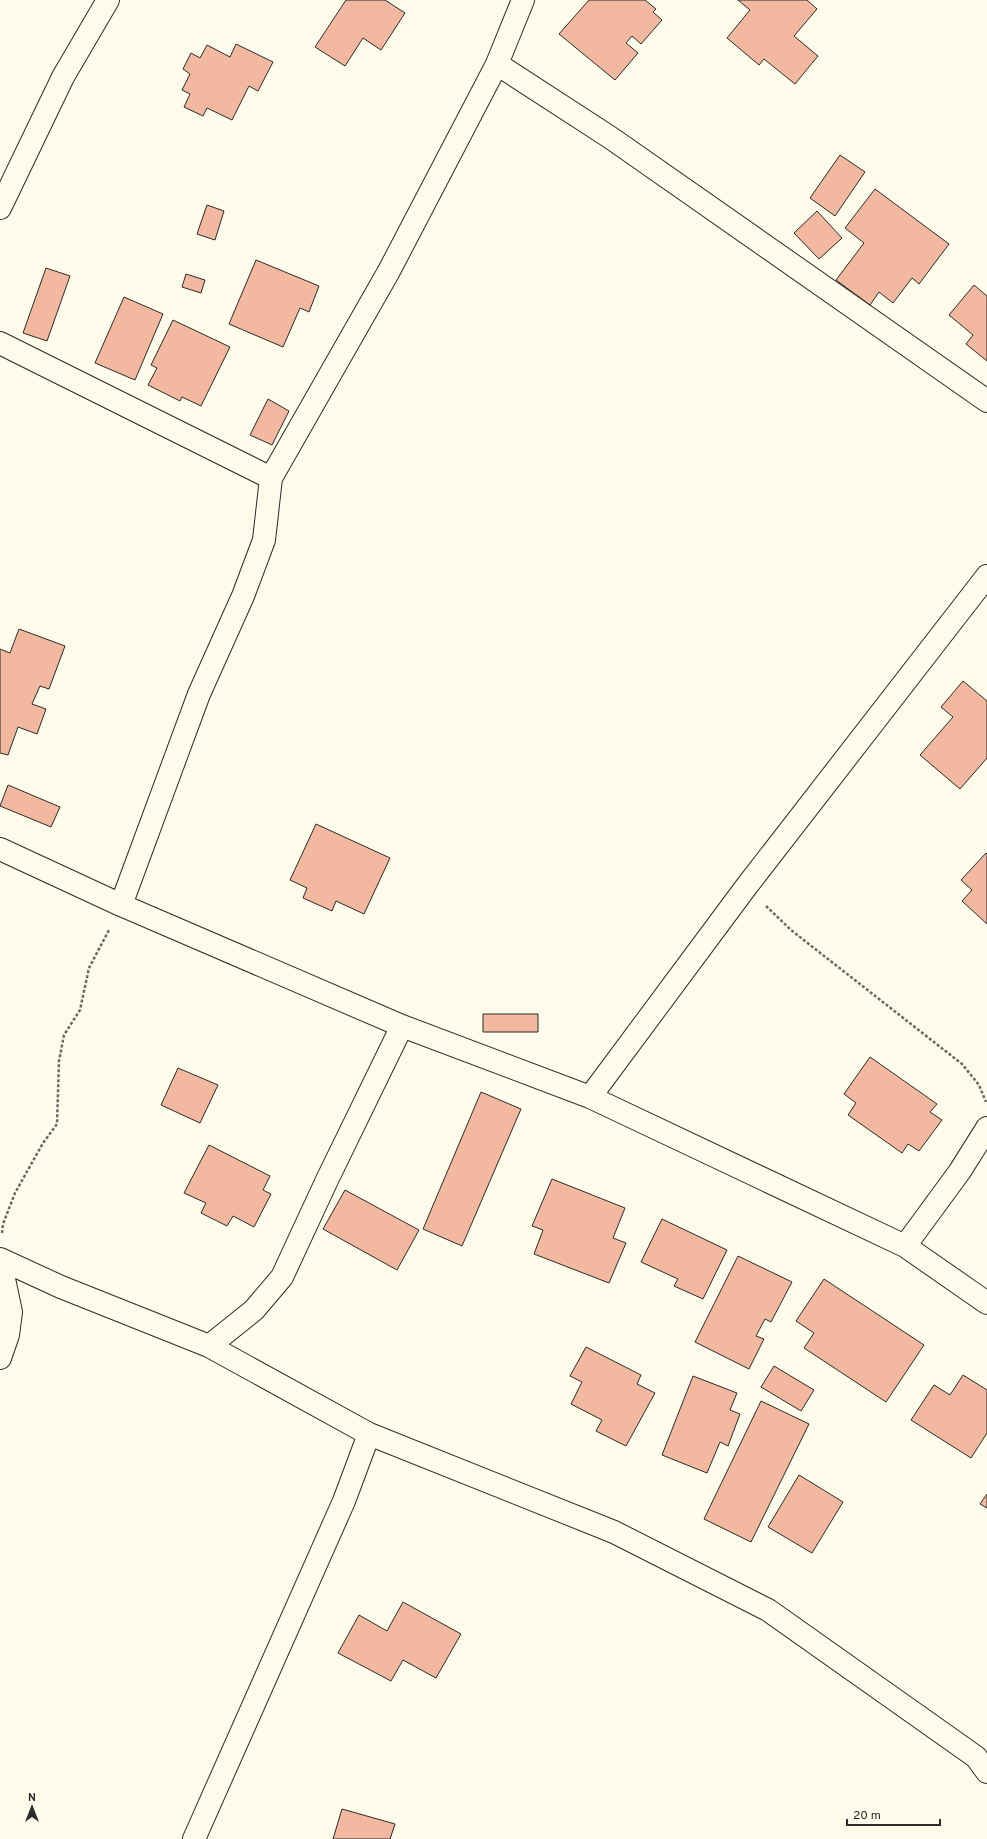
<svg xmlns="http://www.w3.org/2000/svg" width="987" height="1839" viewBox="0 0 987 1839" font-family="Overpass,sans-serif">
<style>
.building{fill:#f2b8a0;stroke:#2b2b2b}
.lines{fill:none;stroke-linecap:round;stroke-linejoin:round}
.minor-casing{stroke:#2b2b2b;stroke-width:24}
.path{stroke:#6a6964;stroke-width:2.5;stroke-dasharray:3 2;stroke-linecap:butt}
.minor{stroke:#fdfbea;stroke-width:22}
</style>
<rect width="100%" height="100%" fill="#fdfbea"/>
<!-- building -->
<path class="building" d="M346 0H385L405 13 381 50 363 38 345 66 315 47Z
M589 0H645L656 9 653 12 662 20 641 44 632 36 626 43 638 53 615 80 559 34Z
M738 0H807L817 9 794 36 818 56 795 84 764 59 759 65 727 38 750 10Z
M236 44 273 62 258 91 249 86 232 120 207 108 203 116 184 107 190 94 182 90 190 74 183 69 191 53 200 58 207 45 230 57Z
M840 155 865 172 835 216 810 198Z
M875 189 949 244 919 284 912 278 893 303 879 292 870 305 836 280 864 243 845 228Z
M207 205 224 211 215 240 197 234Z
M817 211 842 238 819 259 794 233Z
M256 260 319 286 309 312 300 308 283 347 229 324Z
M46 268 70 276 47 341 23 333Z
M186 274 205 280 201 293 182 287Z
M974 285 987 296V361L966 344 973 335 949 315Z
M124 297 163 314 135 380 95 363Z
M173 320 230 347 201 406 182 397 180 401 148 385 157 368 151 365Z
M268 399 289 411 272 445 250 435Z
M19 629 65 646 49 689 40 686 32 704 46 709 37 734 18 727 8 755 0 753V649L10 653Z
M963 681 987 701V758L960 789 920 755 953 717 941 707Z
M8 785 60 807 51 827 0 806Z
M316 824 390 858 364 914 336 901 332 911 303 898 307 888 290 880Z
M986 853 987 854V924L962 901 972 890 961 880Z
M483 1014H538V1032H483Z
M870 1057 937 1104 930 1112 942 1120 919 1151 908 1144 902 1153 848 1115 856 1103 844 1094Z
M178 1068 218 1085 200 1123 161 1105Z
M481 1092 521 1109 462 1246 423 1229Z
M209 1145 270 1176 263 1190 271 1194 254 1227 233 1216 227 1226 201 1213 206 1203 184 1193Z
M552 1179 625 1208 613 1238 626 1243 609 1283 534 1254 543 1230 532 1226Z
M345 1190 419 1230 397 1270 323 1229Z
M662 1219 727 1250 703 1299 674 1286 678 1279 641 1262Z
M738 1256 792 1282 771 1322 765 1319 756 1336 764 1339 749 1369 695 1342Z
M824 1279 924 1345 886 1402 804 1348 814 1333 796 1321Z
M586 1347 641 1375 637 1384 655 1393 626 1446 596 1431 602 1420 571 1404 582 1382 570 1376Z
M774 1366 814 1390 801 1411 761 1387Z
M963 1375 987 1390V1433L971 1458 911 1420 934 1385 950 1395Z
M693 1376 737 1393 730 1410 740 1414 728 1446 720 1442 707 1473 662 1455Z
M761 1401 809 1424 751 1542 704 1519Z
M799 1475 843 1502 812 1553 768 1527Z
M987 1494V1508L980 1504Z
M403 1602 461 1634 436 1678 403 1660 391 1681 338 1653 359 1615 387 1631Z
M342 1809 395 1824 390 1839H333Z"/>
<g class="lines">
<defs>
<path id="minor" d="M497 64 611 138 987 401
M0 208 63 77 108 0
M0 343 271 478
M0 849 121 905 402 1026 590 1097 905 1246 987 1303
M121 905 199 694 243 596 264 540 271 478 389 271 497 64 523 0
M590 1097 746 887 987 576
M905 1246 960 1171 987 1128
M0 1259 61 1287 209 1346 369 1434 614 1532 768 1610 976 1757 987 1772
M0 1260 11 1312 8 1335 0 1358
M209 1346 254 1310 282 1277 327 1180 402 1026
M194 1839 344 1501 369 1434"/>
</defs>
<!-- minor casing -->
<use href="#minor" class="minor-casing"/>
<!-- path -->
<path class="path" d="M766 906 791 930 962 1064 979 1085 986 1102
M2 1233 3 1224 15 1193 43 1143 57 1124 59 1061 64 1035 80 1010 89 968 109 930"/>
<!-- minor -->
<use href="#minor" class="minor"/>
</g>
<!-- north arrow -->
<g transform="translate(32 1807)" stroke="#fdfbea" stroke-width="3" paint-order="stroke">
<path d="M0-3L7 15L0 10L-7 15Z" fill="#2b2b2b"/>
<text y="-6" font-size="11" font-weight="bold" text-anchor="middle" fill="#2b2b2b">N</text>
</g>
<!-- scale -->
<path d="M847 1819v6h93v-6" fill="none" stroke="#2b2b2b" stroke-width="2"/>
<text x="853" y="1819" font-size="12" fill="#2b2b2b" stroke="#fdfbea" stroke-width="3" paint-order="stroke">20 m</text>
</svg>
